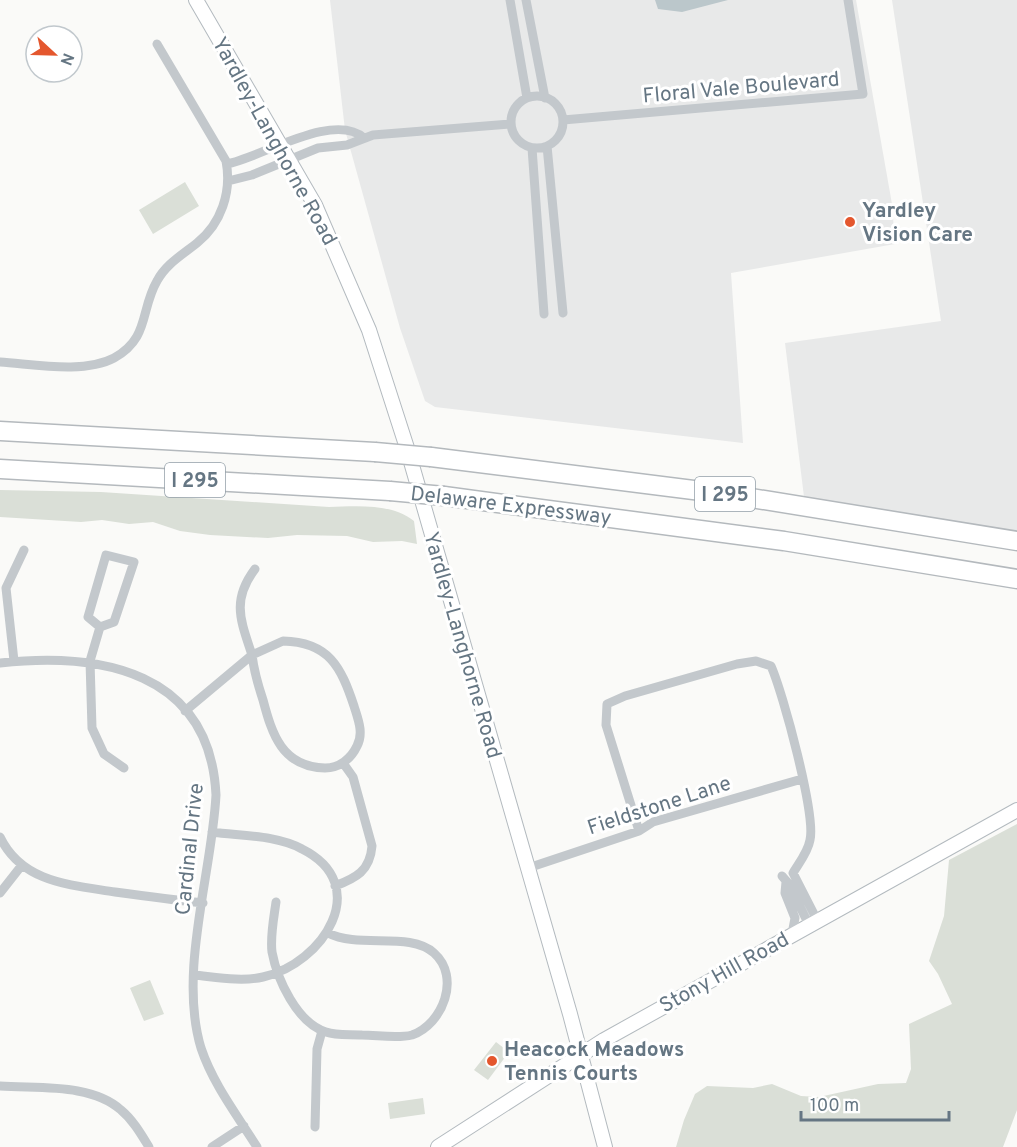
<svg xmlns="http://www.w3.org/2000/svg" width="1017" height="1147" viewBox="0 0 1017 1147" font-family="Overpass,sans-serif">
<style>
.built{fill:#e8e9e9}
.green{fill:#dadfd7}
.water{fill:#bbc7cb}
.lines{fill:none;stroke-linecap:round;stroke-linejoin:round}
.secondary-casing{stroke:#b3babf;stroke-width:16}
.highway-casing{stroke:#b4b9bd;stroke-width:21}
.street{stroke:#c3c8cc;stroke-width:9}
.secondary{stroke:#fff;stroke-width:14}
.highway{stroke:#fff;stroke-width:18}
.highway-bridge-casing{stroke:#b4b9bd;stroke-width:21;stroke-linecap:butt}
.highway-bridge{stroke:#fff;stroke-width:18}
.poi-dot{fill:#e4572e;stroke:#fff;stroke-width:2}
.labels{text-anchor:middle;stroke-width:6;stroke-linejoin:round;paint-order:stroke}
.shield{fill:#fff;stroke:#939fa8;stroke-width:1.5}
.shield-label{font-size:20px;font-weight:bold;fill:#657683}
.street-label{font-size:21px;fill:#657683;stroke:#fff}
.poi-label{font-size:21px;font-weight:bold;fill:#657683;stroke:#fff;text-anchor:start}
</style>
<rect width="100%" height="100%" fill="#fafaf8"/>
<!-- built -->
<path class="built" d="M330 0H856L892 204 895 244 731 273 743 443 435 407 425 401 400 328 345 130Z
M892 0H1017V541L805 505 785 343 941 321Z"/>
<!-- green -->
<path class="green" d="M185 182 199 206 153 234 139 210Z
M0 490 101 492 329 507C356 506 392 503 414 521L417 544 402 541 373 542 347 536 297 535 268 538 210 535 180 531 153 522 129 524 102 520 81 522 0 517Z
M1017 824V1110L1003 1147H676L684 1120 695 1094 707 1086 753 1088 772 1084 801 1096 819 1097 878 1084 906 1083 911 1069 909 1024 952 1004 938 974 929 961 944 916 949 860Z
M150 980 164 1014 144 1021 130 988Z
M496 1042 509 1052 488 1080 474 1070Z
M423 1098 425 1114 390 1119 388 1103Z"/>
<!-- water -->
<path class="water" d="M655 0H728L682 12 658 9Z"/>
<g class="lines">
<defs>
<path id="secondary" d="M196 0 315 205 369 330 407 448 570 1014 605 1147
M438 1147 604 1040 1017 810"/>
<path id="highway" d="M0 431 375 452
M431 457 733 495 1017 541
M0 469 390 491
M444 496 784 541 1017 579"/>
</defs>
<!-- secondary casing -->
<use href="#secondary" class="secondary-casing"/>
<!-- highway casing -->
<use href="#highway" class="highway-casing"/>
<!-- street -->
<path class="street" d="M510 0 527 98
M526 0 545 98
M511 122a26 26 0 1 1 52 0a26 26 0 1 1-52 0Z
M563 120 863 94 848 0
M547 146 563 313
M532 148 544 314
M227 164C262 157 334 111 364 138
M228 181 252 175 318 148 347 145 373 135 511 124
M0 362C33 364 84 374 114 358 150 338 140 310 157 281 166 264 182 255 197 243 221 224 232 192 226 161L157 44
M106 555 134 562 114 622 100 627 88 617Z
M100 627 90 661 92 728 104 754 124 768
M283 641C329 642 341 667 354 706 358 719 364 733 357 746 351 759 339 768 325 768 282 767 272 734 263 700 258 685 254 671 252 655Z
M14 661 6 588 24 550
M0 663C100 652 210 671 216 795 212 873 178 972 201 1048 213 1084 237 1115 257 1147
M185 711 252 655C241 621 231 601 255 569
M639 831 606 725 607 704 625 696 737 664 756 661 771 666C783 693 816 815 810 840 808 852 799 863 793 873L817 920
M0 837C22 883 71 885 115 892 144 896 174 900 203 903
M528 868 639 831 653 822 802 779
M782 876 789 884 809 925
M786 882 785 893 795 918 792 934
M335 886C356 878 370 871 372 846L353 777 343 763
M0 893 22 865
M276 902C274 917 270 936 272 952 277 979 297 1023 326 1032 337 1036 350 1034 362 1035 377 1035 397 1039 412 1035 443 1024 461 977 434 953 410 931 359 949 328 933
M194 975C215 977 241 982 263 977 323 964 374 885 302 849 277 835 240 836 212 832
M0 1086C38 1089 91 1083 121 1110 133 1120 141 1134 149 1147
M315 1127 317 1049 322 1031
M212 1147 244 1126"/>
<!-- secondary -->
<use href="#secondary" class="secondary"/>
<!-- highway -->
<use href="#highway" class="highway"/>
<defs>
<path id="highway-bridge" d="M375 452 431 457
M390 491 444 496"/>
</defs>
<!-- highway-bridge casing -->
<use href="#highway-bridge" class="highway-bridge-casing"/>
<!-- highway-bridge -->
<use href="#highway-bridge" class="highway-bridge"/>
</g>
<!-- markers -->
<g class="poi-dot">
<circle cx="850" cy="222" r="6"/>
<circle cx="492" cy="1061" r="6"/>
</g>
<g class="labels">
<!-- shield labels -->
<g class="shield">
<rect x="165" y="463" width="60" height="34" rx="4.5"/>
<rect x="695" y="477" width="60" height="34" rx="4.5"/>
</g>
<g class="shield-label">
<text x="195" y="487">I 295</text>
<text x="725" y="501">I 295</text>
</g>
<!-- street labels -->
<g class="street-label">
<text transform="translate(741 87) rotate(-5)" y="7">Floral Vale Boulevard</text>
<text transform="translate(275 141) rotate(61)" y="7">Yardley-Langhorne Road</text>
<text transform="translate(511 505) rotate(7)" y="7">Delaware Expressway</text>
<text transform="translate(463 645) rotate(74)" y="7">Yardley-Langhorne Road</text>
<text transform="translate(659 805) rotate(-18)" y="7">Fieldstone Lane</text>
<text transform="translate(189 849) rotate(-84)" y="7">Cardinal Drive</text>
<text transform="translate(724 972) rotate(-29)" y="7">Stony Hill Road</text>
</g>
<!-- poi labels -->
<g class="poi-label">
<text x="862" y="217">Yardley<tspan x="862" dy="24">Vision Care</tspan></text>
<text x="504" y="1056">Heacock Meadows<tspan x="504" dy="24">Tennis Courts</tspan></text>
</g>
</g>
<!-- north arrow -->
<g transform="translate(54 54) rotate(112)"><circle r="28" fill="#ffffff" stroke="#c1c8cd" stroke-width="1.5"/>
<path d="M0-4.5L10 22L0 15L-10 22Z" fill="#e4572e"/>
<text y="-9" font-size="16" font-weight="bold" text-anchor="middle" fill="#657683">N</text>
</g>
<!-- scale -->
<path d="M801 1111v9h148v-9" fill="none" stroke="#657683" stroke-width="3"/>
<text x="810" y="1111" font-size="18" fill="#657683" stroke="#ffffff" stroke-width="4.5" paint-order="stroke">100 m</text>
</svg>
